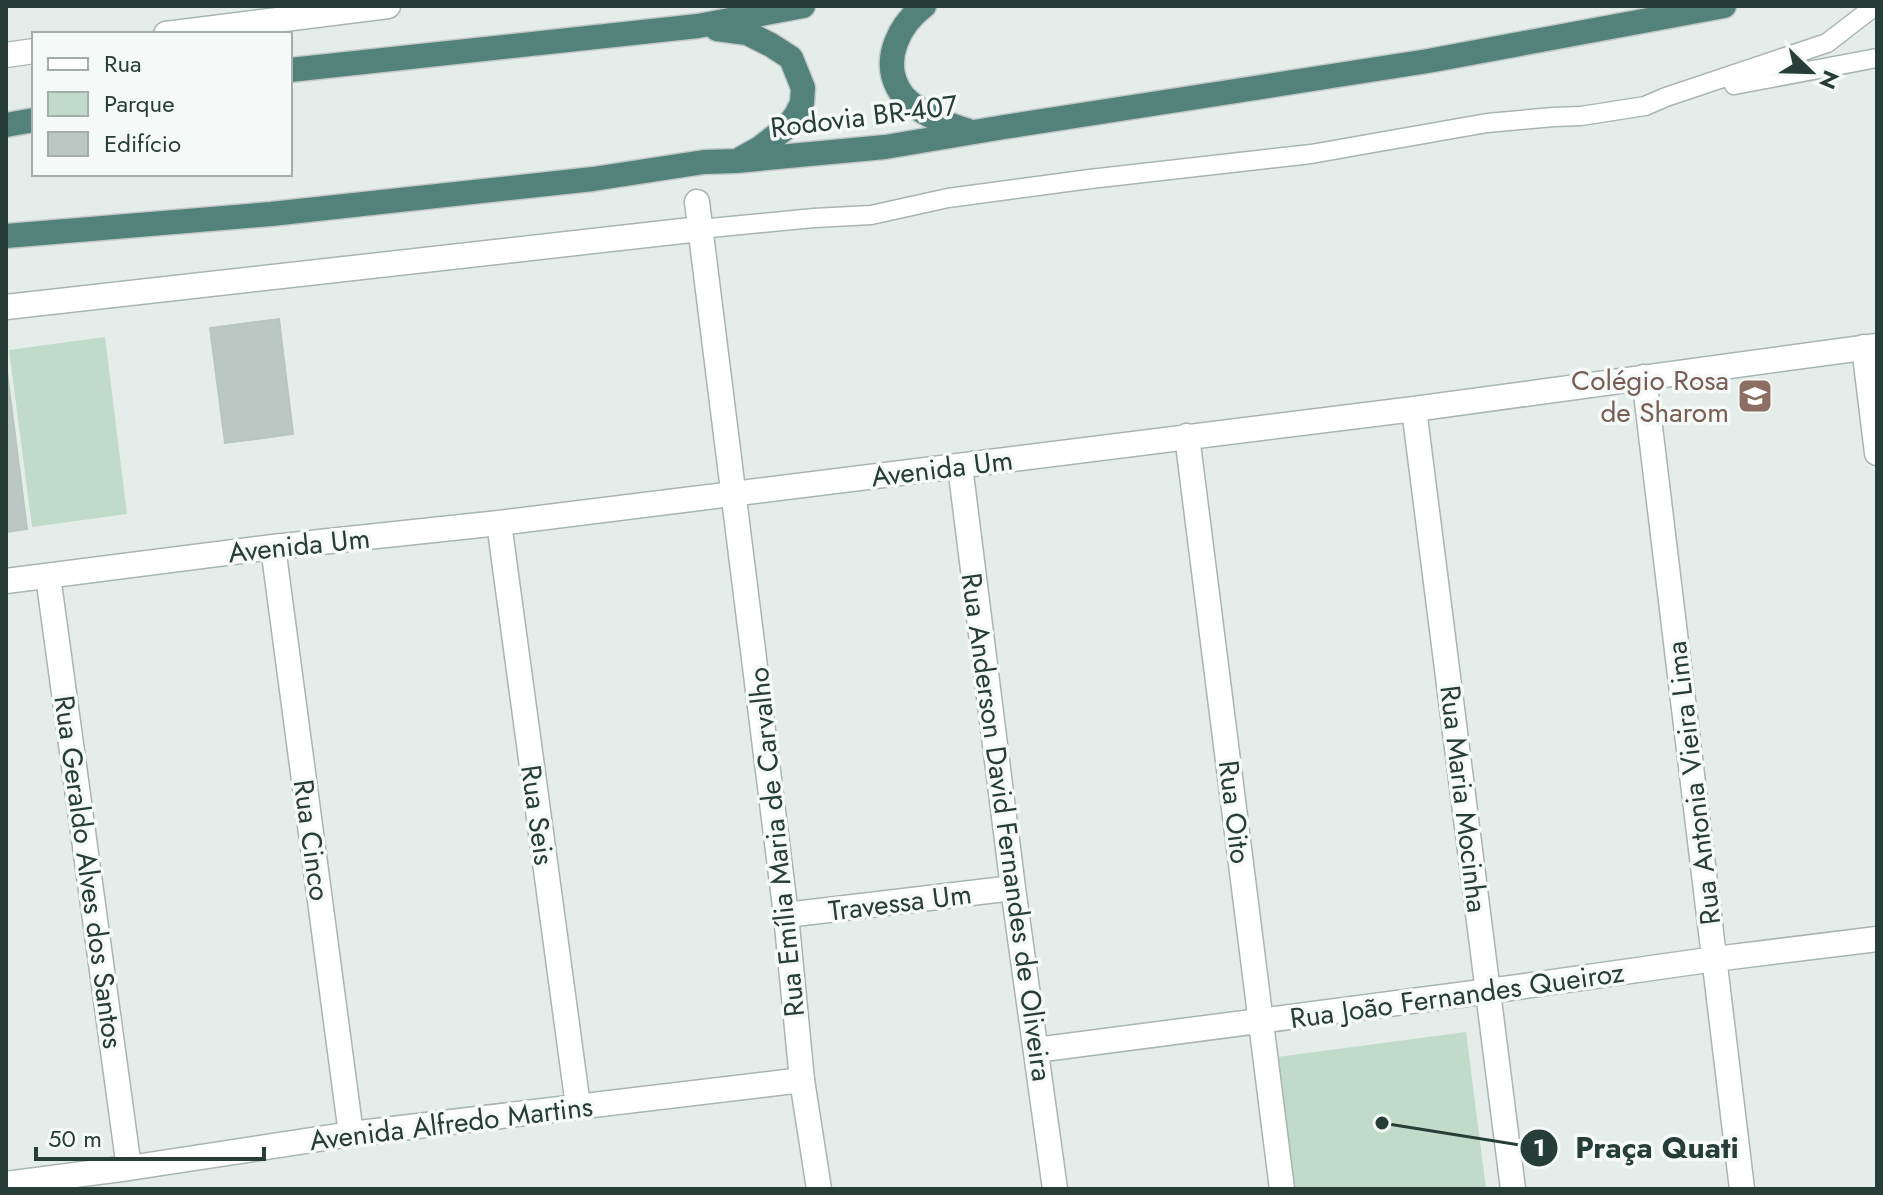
<svg xmlns="http://www.w3.org/2000/svg" width="1883" height="1195" viewBox="0 0 1883 1195" font-family="Jost,sans-serif">
<style>
.green{fill:#c0dbca}
.building{fill:#bac7c3;stroke:#b8c6c1;stroke-width:2}
.lines{fill:none;stroke-linecap:round;stroke-linejoin:round}
.service-casing{stroke:#a8b5b1;stroke-width:21}
.minor-casing{stroke:#a8b5b1;stroke-width:27}
.tertiary-casing{stroke:#a8b5b1;stroke-width:27}
.trunk-casing{stroke:#c2c9c7;stroke-width:27}
.service{stroke:#fff;stroke-width:18}
.minor{stroke:#fff;stroke-width:24}
.tertiary{stroke:#fff;stroke-width:24}
.trunk{stroke:#52827a;stroke-width:24}
.labels{text-anchor:middle;stroke-width:7;stroke-linejoin:round;paint-order:stroke}
.street-label{font-size:28px;fill:#263d38;stroke:#f5f9f8}
.education-label{font-size:28px;fill:#785e54;stroke:#f5f9f8;text-anchor:end}
.leader{fill:none;stroke:#263d38;stroke-width:3}
.callout-dot{fill:#263d38;stroke:#f5f9f8;stroke-width:3}
.mark-label{font-size:24px;text-anchor:middle;font-weight:bold;fill:#fff}
.callout-label{font-size:30px;text-anchor:middle;font-weight:bold;fill:#263d38;stroke:#f5f9f8;stroke-width:7;stroke-linejoin:round;paint-order:stroke}
</style>
<rect width="100%" height="100%" fill="#e5edea"/>
<!-- green -->
<path class="green" d="M105 337 127 514 32 527 9 350Z
M1466 1032 1486 1189H1294L1277 1057Z"/>
<!-- building -->
<path class="building" d="M279 319 293 434 225 443 210 328Z
M6 364 27 529 6 532Z"/>
<g class="lines">
<defs>
<path id="service" d="M1734 85 1877 58
M700 229 814 218 871 215 948 198 1090 179 1311 154 1487 123 1553 117 1581 116 1645 106 1666 97 1827 43 1875 6"/>
<path id="minor" d="M166 34 388 6
M6 55 34 51
M6 307 700 229
M1864 347 1877 453
M1644 377 1742 1189
M1414 409 1513 1189
M1187 436 1282 1189
M960 466 1013 888 1055 1189
M499 523 578 1106
M273 547 351 1134
M48 576 129 1168
M6 581 273 547 499 523 1414 409 1877 346
M786 915 1013 888
M1036 1050 1489 991 1715 959 1877 939
M6 1184 129 1168 351 1134 802 1080"/>
<path id="tertiary" d="M697 202 786 915 802 1080 819 1189"/>
<path id="trunk" d="M924 6C900 24 882 58 898 88 903 98 915 107 925 113 938 122 956 126 971 132
M717 29 747 33 771 45 791 58 803 88 802 103 796 115 787 127 760 148 742 158
M290 70 698 26 803 6
M6 125 34 120
M6 236 271 214 593 179 704 162 736 161 885 147 1004 127 1428 61 1724 6"/>
</defs>
<!-- service casing -->
<use href="#service" class="service-casing"/>
<!-- minor casing -->
<use href="#minor" class="minor-casing"/>
<!-- tertiary casing -->
<use href="#tertiary" class="tertiary-casing"/>
<!-- trunk casing -->
<use href="#trunk" class="trunk-casing"/>
<!-- service -->
<use href="#service" class="service"/>
<!-- minor -->
<use href="#minor" class="minor"/>
<!-- tertiary -->
<use href="#tertiary" class="tertiary"/>
<!-- trunk -->
<use href="#trunk" class="trunk"/>
</g>
<!-- icons -->
<defs>
<symbol id="school-square" viewBox="-11 -11 22 22"><rect x="-9" y="-9" width="18" height="18" rx="4" fill="#8d6e63" stroke="#f5f9f8"/><path d="M0-5L7-2L0 1L-7-2ZM-4 1L0 2.5L4 1V4Q0 6-4 4Z" fill="#fff"/></symbol>
</defs>
<g fill-rule="evenodd">
<use href="#school-square" x="1735" y="376" width="40" height="40"/>
</g>
<g class="labels">
<!-- street labels -->
<g class="street-label">
<text transform="translate(864 116) rotate(-7)" y="10">Rodovia BR-407</text>
<text transform="translate(942 468) rotate(-7)" y="10">Avenida Um</text>
<text transform="translate(299 545) rotate(-6)" y="10">Avenida Um</text>
<text transform="translate(1693 783) rotate(-97)" y="10">Rua Antonia Vieira Lima</text>
<text transform="translate(1464 799) rotate(83)" y="10">Rua Maria Mocinha</text>
<text transform="translate(1235 812) rotate(83)" y="10">Rua Oito</text>
<text transform="translate(538 815) rotate(82)" y="10">Rua Seis</text>
<text transform="translate(1007 827) rotate(82)" y="10">Rua Anderson David Fernandes de Oliveira</text>
<text transform="translate(312 840) rotate(82)" y="10">Rua Cinco</text>
<text transform="translate(776 842) rotate(-96)" y="10">Rua Emília Maria de Carvalho</text>
<text transform="translate(89 872) rotate(82)" y="10">Rua Geraldo Alves dos Santos</text>
<text transform="translate(900 902) rotate(-7)" y="10">Travessa Um</text>
<text transform="translate(1457 995) rotate(-8)" y="10">Rua João Fernandes Queiroz</text>
<text transform="translate(451 1123) rotate(-7)" y="10">Avenida Alfredo Martins</text>
</g>
<!-- education labels -->
<g class="education-label">
<text x="1729" y="390">Colégio Rosa<tspan x="1729" dy="32">de Sharom</tspan></text>
</g>
</g>
<!-- callouts -->
<path class="leader" d="M1382 1123L1539 1148"/>
<g class="callout-dot">
<circle cx="1382" cy="1123" r="8"/>
<circle cx="1539" cy="1148" r="20"/>
</g>
<g class="mark-label">
<text x="1539" y="1156">1</text>
</g>
<g class="callout-label">
<text x="1657" y="1158">Praça Quati</text>
</g>
<!-- border -->
<rect width="1883" height="1195" fill="none" stroke="#263d38" stroke-width="16"/>
<!-- legend -->
<rect x="32" y="32" width="260" height="144" fill="#f5f9f8" stroke="#a2aeab" stroke-width="2"/>
<rect x="48" y="58" width="40" height="12" fill="#ffffff" stroke="#a2aeab" stroke-width="2"/>
<text x="104" y="72" font-size="24" fill="#263d38">Rua</text>
<rect x="48" y="92" width="40" height="24" fill="#c0dbca" stroke="#a2aeab" stroke-width="2"/>
<text x="104" y="112" font-size="24" fill="#263d38">Parque</text>
<rect x="48" y="132" width="40" height="24" fill="#bac7c3" stroke="#a2aeab" stroke-width="2"/>
<text x="104" y="152" font-size="24" fill="#263d38">Edifício</text>
<!-- north arrow -->
<g transform="translate(1811 72) rotate(113)" stroke="#f5f9f8" stroke-width="6" paint-order="stroke">
<path d="M0-6L14 30L0 20L-14 30Z" fill="#263d38"/>
<text y="-12" font-size="22" font-weight="bold" text-anchor="middle" fill="#263d38">N</text>
</g>
<!-- scale -->
<path d="M36 1147v12h228v-12" fill="none" stroke="#263d38" stroke-width="4"/>
<text x="48" y="1147" font-size="24" fill="#263d38" stroke="#f5f9f8" stroke-width="6" paint-order="stroke">50 m</text>
</svg>
